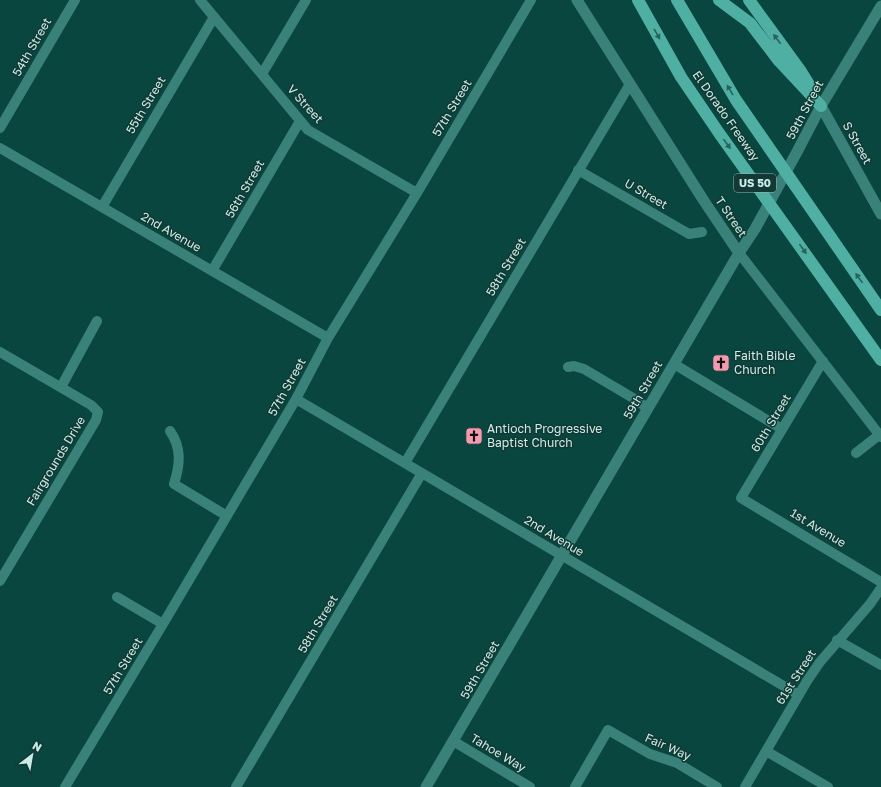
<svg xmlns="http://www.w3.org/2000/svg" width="881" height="787" viewBox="0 0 881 787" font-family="'Golos Text',sans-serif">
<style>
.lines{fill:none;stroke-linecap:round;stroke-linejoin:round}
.minor{stroke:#3a8279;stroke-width:10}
.tertiary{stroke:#3a8279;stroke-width:11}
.motorway{stroke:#4fafa3;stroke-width:12}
.oneway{fill:#27625b}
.labels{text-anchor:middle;stroke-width:3;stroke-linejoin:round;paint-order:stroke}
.shield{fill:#123934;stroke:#94b7b2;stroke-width:1}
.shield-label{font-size:11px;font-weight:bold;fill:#cbede8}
.street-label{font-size:12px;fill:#cbede8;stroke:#123934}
.poi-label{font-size:12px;fill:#cbede8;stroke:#123934;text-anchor:start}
</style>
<rect width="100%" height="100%" fill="#094640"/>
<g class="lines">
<!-- minor -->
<path class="minor" d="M200 0 308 130 417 193
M262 74 306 0
M0 128 75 0
M0 148 328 338
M578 170 689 234 702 232
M102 207 214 17
M739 253 881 437
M212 271 300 121
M0 352 91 405 98 412 96 420 0 581
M823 361 741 498 881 582
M674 364 782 429
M568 367 574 366 584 369 638 401 648 409
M61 387 97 321
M296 399 799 695
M170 431C182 448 180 465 174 484L227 516
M856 453 879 435
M405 463 630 84
M117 597 163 624
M837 640 881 665
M453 741 530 787
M766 751 828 787
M65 787 163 624 296 399 328 338 417 193 531 0
M236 787 422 473
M575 787 608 730 650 754 677 763 717 787
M745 787 807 681 820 662 870 604 881 588"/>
<!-- tertiary -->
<path class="tertiary" d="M577 0 704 201 739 253
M821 106 881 214
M426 787 739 253 755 229 798 150 821 106 881 6"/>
<!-- motorway -->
<path class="motorway" d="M638 0 681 77 719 133 881 360
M677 0 736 100 881 310
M719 0 750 23 779 61 821 106
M749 0 800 70 813 91"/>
</g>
<!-- one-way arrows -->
<defs><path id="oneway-solid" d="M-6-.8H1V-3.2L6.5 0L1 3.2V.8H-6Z"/></defs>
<g class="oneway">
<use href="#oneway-solid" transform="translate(657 34) rotate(60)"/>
<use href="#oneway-solid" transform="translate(777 39) rotate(-127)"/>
<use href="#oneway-solid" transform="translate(730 90) rotate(-121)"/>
<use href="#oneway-solid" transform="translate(727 144) rotate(54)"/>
<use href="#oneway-solid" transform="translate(803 249) rotate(54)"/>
<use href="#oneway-solid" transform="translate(859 278) rotate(-125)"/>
</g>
<!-- icons -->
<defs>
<symbol id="church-square" viewBox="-11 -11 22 22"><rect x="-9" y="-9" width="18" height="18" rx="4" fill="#f29aaf" stroke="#123934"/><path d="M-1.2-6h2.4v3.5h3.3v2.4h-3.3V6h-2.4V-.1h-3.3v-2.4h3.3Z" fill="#111"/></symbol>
</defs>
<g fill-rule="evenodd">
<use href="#church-square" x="711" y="353" width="20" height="20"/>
<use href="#church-square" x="464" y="426" width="20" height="20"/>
</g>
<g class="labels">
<!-- shield labels -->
<rect class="shield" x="734" y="174" width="42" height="18" rx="3"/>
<g class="shield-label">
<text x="755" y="187">US 50</text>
</g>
<!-- street labels -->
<g class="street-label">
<text transform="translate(32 47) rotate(-60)" y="4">54th Street</text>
<text transform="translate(305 104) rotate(48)" y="4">V Street</text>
<text transform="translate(146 105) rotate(-59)" y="4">55th Street</text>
<text transform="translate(452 108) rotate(-59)" y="4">57th Street</text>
<text transform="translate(805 110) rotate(-62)" y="4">59th Street</text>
<text transform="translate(726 116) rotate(55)" y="4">El Dorado Freeway</text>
<text transform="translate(857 143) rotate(61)" y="4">S Street</text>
<text transform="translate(245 189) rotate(-60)" y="4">56th Street</text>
<text transform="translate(646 194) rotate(30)" y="4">U Street</text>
<text transform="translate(731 217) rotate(56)" y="4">T Street</text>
<text transform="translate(171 232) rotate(30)" y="4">2nd Avenue</text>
<text transform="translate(506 267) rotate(-59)" y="4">58th Street</text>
<text transform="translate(287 387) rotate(-61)" y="4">57th Street</text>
<text transform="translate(643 390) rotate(-60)" y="4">59th Street</text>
<text transform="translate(771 423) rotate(-59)" y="4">60th Street</text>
<text transform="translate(56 461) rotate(-59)" y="4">Fairgrounds Drive</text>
<text transform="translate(818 528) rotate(31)" y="4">1st Avenue</text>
<text transform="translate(554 536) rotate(31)" y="4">2nd Avenue</text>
<text transform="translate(318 624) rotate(-59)" y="4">58th Street</text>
<text transform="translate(123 666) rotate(-59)" y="4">57th Street</text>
<text transform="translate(480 670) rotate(-60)" y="4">59th Street</text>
<text transform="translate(796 677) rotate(-57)" y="4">61st Street</text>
<text transform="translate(668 747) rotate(24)" y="4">Fair Way</text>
<text transform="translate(498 753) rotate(31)" y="4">Tahoe Way</text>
</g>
<!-- poi labels -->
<g class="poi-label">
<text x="734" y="360">Faith Bible<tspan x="734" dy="14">Church</tspan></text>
<text x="487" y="433">Antioch Progressive<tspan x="487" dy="14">Baptist Church</tspan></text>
</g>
</g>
<!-- north arrow -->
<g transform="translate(32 755) rotate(31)" stroke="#123934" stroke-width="3" paint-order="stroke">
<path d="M0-3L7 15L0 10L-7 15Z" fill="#cbede8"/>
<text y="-6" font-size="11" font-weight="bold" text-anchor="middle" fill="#cbede8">N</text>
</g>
</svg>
